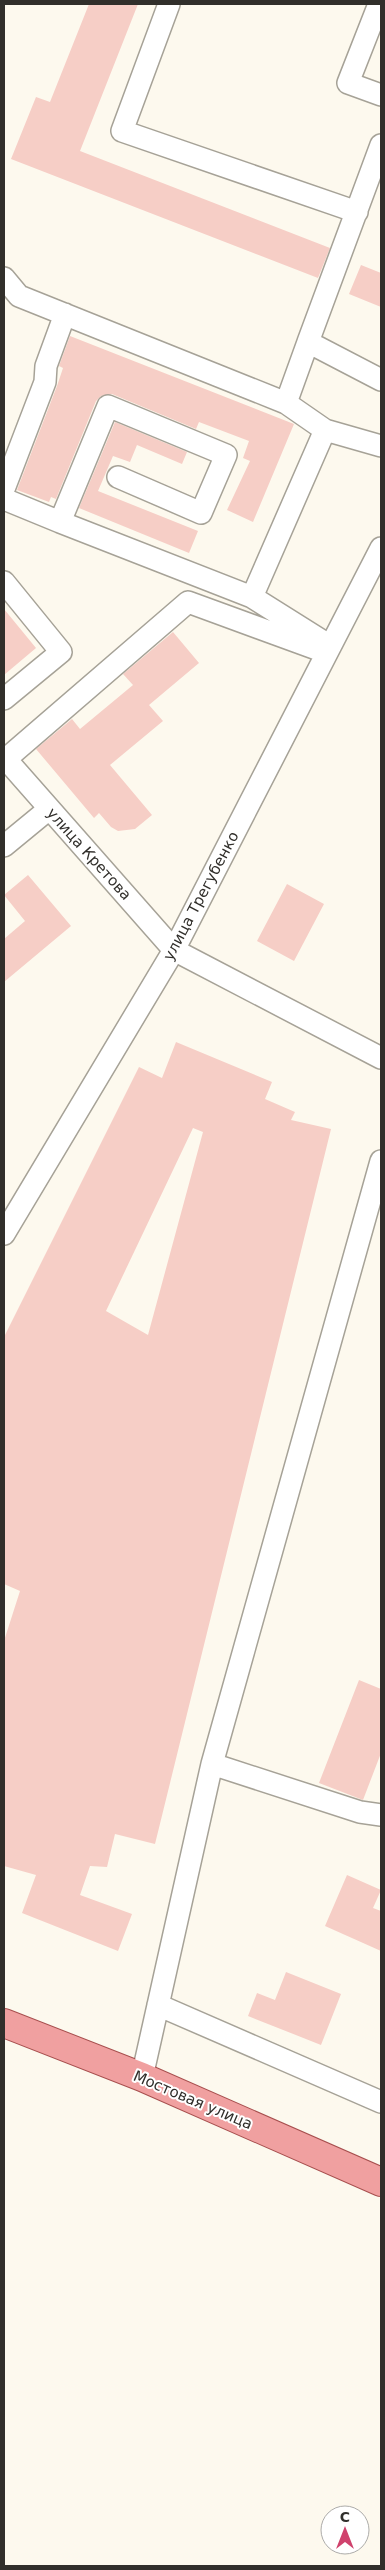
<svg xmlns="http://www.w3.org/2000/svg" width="385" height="2570" viewBox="0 0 385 2570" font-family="'DejaVu Sans',sans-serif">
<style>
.building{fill:#f6cec6;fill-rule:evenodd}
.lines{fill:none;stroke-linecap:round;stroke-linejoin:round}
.minor-casing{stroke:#a6a297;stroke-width:24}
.major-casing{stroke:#a74f4e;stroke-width:30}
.minor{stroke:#fff;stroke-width:21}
.major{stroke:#f0a0a0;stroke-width:28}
.labels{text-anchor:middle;stroke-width:4;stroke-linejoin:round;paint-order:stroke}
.street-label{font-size:15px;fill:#312f2b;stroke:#fff}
</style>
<rect width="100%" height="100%" fill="#fdf9ee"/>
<!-- building -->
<path class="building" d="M89 4H138L80 151 330 248 318 278 11 159 36 97 50 102Z
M361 265 381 273V307L349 294Z
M70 336 294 424 253 522 227 510 250 461 243 458 249 441 199 422 196 429 112 394 101 396 96 401 56 499 51 497 49 502 17 490 57 386 63 368 59 366Z
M115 422 187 452 182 464 137 445 130 462 113 456 98 491 198 531 189 553 79 508Z
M4 609 36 648 4 675Z
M173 632 199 663 149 705 163 721 110 765 152 815 135 829 118 831 111 827 99 813 94 818 36 749 72 719 80 729 133 685 123 674Z
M28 875 71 926 4 982V939L25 921 4 895Z
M287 884 324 904 294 961 257 941Z
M176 1042 272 1082 265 1099 295 1112 291 1120 331 1129 155 1844 115 1834 107 1867 90 1866 80 1895 132 1914 118 1951 22 1913 36 1875 4 1866V1641L20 1591 4 1584V1337L139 1067 162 1078ZM193 1128 203 1132 148 1335 106 1311Z
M359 1680 381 1689V1753L363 1800 319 1783Z
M347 1875 381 1890 373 1908 381 1911V1951L325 1926Z
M286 1972 341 1994 321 2045 248 2016 257 1993 275 2000Z"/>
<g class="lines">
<defs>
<path id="minor" d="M169 4 122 131 357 212
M379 4 348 83 381 95
M381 145 308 342 381 380
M4 278 19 296 286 403 325 430 381 446
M286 403 308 342
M118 477 201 513 226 455 108 406 60 522 252 597 330 646
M4 489 45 382 46 366 65 314
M4 499 60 522
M4 582 61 652 4 699
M252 597 325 430
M4 757 174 950 381 1058
M6 759 188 602 322 651
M4 846 49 809
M4 1234 174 950 381 548
M212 1764 360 1812 381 1815
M158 2005 381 2102
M142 2077 212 1764 381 1161"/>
<path id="major" d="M4 2023 142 2077 381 2182"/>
</defs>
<!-- minor casing -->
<use href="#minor" class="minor-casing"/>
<!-- major casing -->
<use href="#major" class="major-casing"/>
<!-- minor -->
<use href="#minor" class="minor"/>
<!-- major -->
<use href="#major" class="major"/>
</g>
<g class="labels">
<!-- street labels -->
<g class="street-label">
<text transform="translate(89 854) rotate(48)" y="5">улица Кретова</text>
<text transform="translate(201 896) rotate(-62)" y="5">улица Трегубенко</text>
<text transform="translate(193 2100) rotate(23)" y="5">Мостовая улица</text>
</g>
</g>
<!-- border -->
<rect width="385" height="2570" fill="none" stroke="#312f2b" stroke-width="10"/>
<!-- north arrow -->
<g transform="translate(345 2530)"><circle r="24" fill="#ffffff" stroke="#adacaa"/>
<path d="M0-4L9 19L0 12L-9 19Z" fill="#d0426d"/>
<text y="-8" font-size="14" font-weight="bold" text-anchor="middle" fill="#312f2b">С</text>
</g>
</svg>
